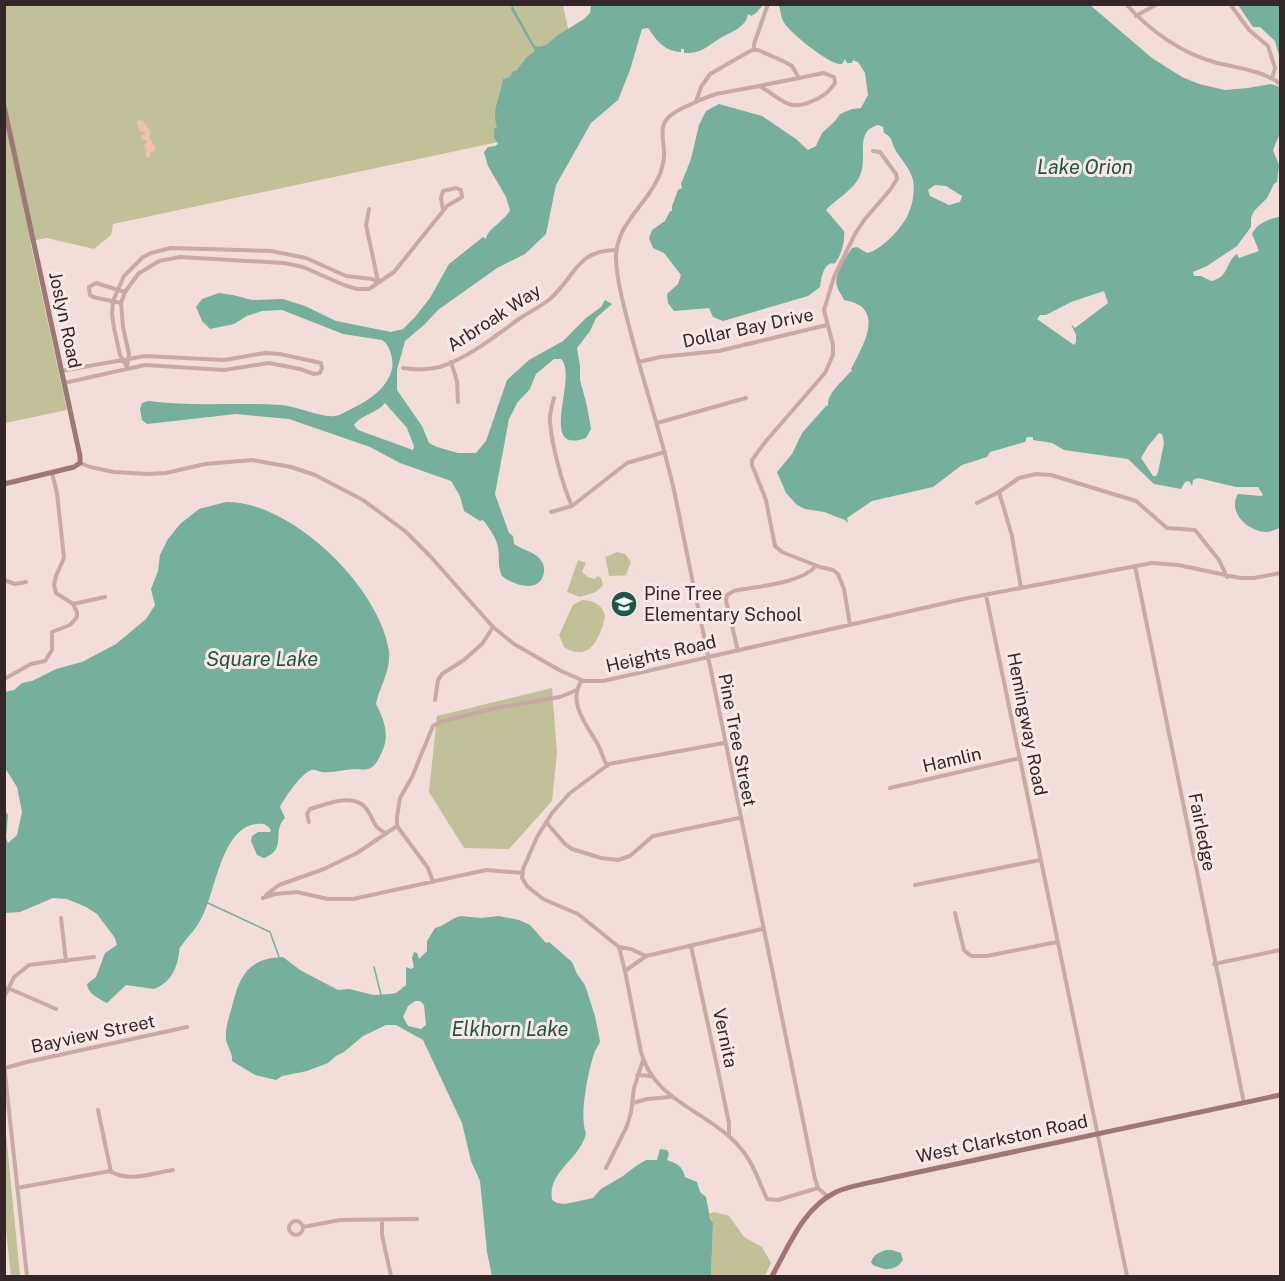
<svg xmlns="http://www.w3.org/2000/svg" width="1285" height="1281" viewBox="0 0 1285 1281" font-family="'Public Sans',sans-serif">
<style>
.green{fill:#c1c098}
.sand{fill:#efc1ae}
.water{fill:#77af9d;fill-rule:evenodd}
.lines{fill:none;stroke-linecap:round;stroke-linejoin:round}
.stream{stroke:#77af9d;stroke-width:1.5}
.street{stroke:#caa8a4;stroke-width:4}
.secondary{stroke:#9e7676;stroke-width:5}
.labels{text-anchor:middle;stroke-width:6;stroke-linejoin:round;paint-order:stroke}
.street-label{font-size:18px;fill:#352627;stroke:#f9e8e5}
.poi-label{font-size:18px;fill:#352627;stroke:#f9e8e5;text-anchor:start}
.water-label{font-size:20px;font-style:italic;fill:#1b5845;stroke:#f9e8e5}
</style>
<rect width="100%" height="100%" fill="#f2ddd9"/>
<!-- green -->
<path class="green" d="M5 5H563L588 123 113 224 111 235 94 249 47 238 30 241 67 410 5 423Z
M604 549 606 557 617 552 625 554 631 562 626 575H634L609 576Z
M578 560 586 563 582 572 588 577 594 579 598 576 601 578 603 585 596 592 580 597 567 592Z
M582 600C593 600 603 605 605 616 601 637 589 664 564 647L559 635 573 605Z
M552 688 557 753 552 801 509 849 464 848 429 792 437 716Z
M5 1123 20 1276H11L4 1211Z
M714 1212 729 1216 744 1237 762 1247 771 1263 765 1276H711L713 1223 709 1214Z"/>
<!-- sand -->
<path class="sand" d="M140 120 143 121 151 132 149 137 156 148 155 151 151 152 150 158 145 156 147 149 144 146 148 141 141 139V136L146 133 139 130 137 121Z"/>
<!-- water -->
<path class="water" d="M512 5 534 45 538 47 546 45 558 35 584 19 590 13 591 5H763L756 13 751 16 748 14C746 28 730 32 719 39 711 44 707 48 699 51 694 53 689 53 684 53V49H681V52C664 51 657 41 648 28L642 29 630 70 618 100 591 123 556 185 546 234 525 254 497 268 438 310 424 325 405 341 397 370V390L422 426 429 443 437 447 458 453H476L486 441 507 380 529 360 563 341 586 318 601 307 605 300 612 304 596 318 590 331 577 348 580 366V380L587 406 591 429 586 438C536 456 579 376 561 359H554L536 374 530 389 517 403 509 419 495 494 509 533 513 536 514 544C522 550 537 552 542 562 544 565 545 571 543 576 537 593 513 585 502 576 497 566 500 557 498 547 496 537 489 528 483 520L480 521 464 511 460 496 451 481 400 463 370 447 289 419 236 414 147 424 142 420 140 409 142 403 148 401C192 407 237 402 281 405 296 406 323 418 334 416 340 416 346 411 351 409 368 401 387 389 392 369 394 360 390 345 382 340L343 334 282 310 262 311 247 316 234 324 210 329 202 321 196 307 202 299 219 293 233 295 252 300 283 299 305 306 336 321 391 332 403 329 415 317 430 298 449 264 483 237 486 239C487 229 505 221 510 210L506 197 488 166 484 152 488 147 495 146 498 144 494 137V129L497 127C491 110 501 95 503 79L510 77 513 71H516L527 57 535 51 511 9ZM385 403 407 428 414 446 413 450 358 430 354 425C361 415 377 413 385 403Z
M1238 5H1280V59L1275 41 1260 27H1253Z
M779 6 1090 5 1152 58 1182 77 1199 84 1225 90 1248 88 1271 84 1280 87V133L1273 150 1279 165 1277 182 1274 184 1267 198 1254 211 1251 218V227L1237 246 1207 266 1193 272 1194 276H1201L1211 281C1230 277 1225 262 1237 254L1239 258 1259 251 1252 234C1256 224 1270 218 1280 217V528C1276 529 1271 532 1267 532 1248 532 1227 512 1238 494L1261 496 1263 495 1258 487H1236L1198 478 1193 480 1192 486 1189 481 1185 482 1181 489 1154 484 1128 459 1064 450 1052 443 1033 440V437H1027L1025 442 990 452 987 457 962 465 933 487 872 501 847 518 848 523 845 520 824 512 805 509 797 505 786 493 777 472 792 454 802 433 826 406H828C827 393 842 382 850 372L852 371 851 369C863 345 887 307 844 300 842 295 838 291 837 286 833 275 846 257 852 248L857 247 867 253C881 251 905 225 909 212 913 204 915 189 913 180 910 169 902 160 896 151 891 143 894 138 884 133L883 127 878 125C855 131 867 155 861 173 856 189 837 198 826 210L844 231C845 240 842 253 837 260 832 268 835 260 828 265 822 269 821 281 820 287L808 296 723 321 713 317 709 308 674 311 668 303 667 294 678 284 681 275 664 253 653 248 649 238 652 230 665 221 670 211H672V206L678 190 682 188 681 184 691 159 699 125 706 111 719 104 762 116 796 139 808 150 816 146 822 133 835 121 840 114 852 109 861 108 868 95 865 73 858 62 853 60 852 63H847L845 59 842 64C830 66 791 33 785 24 781 19 781 12 779 6ZM935 185 946 186 962 196 960 202 949 205 930 196 928 190ZM1104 291 1108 303 1075 328 1071 324 1076 335V342L1074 345 1037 319 1040 315H1046L1071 302ZM1159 433 1162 434 1164 443 1158 472 1156 476H1153L1141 458 1148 446Z
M226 502C292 501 380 588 389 651 391 671 380 685 376 704 384 719 390 735 382 752 371 777 365 767 345 770 338 771 329 773 322 772 317 771 314 768 309 771 299 777 285 797 280 807L285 818C271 832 288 849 264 858L257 855 251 841 252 836 258 832H270L271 830C266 824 264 823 256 824 222 828 216 889 203 915 198 927 189 935 182 945 178 950 180 948 179 953 177 969 170 983 154 989L126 985 107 1003C99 999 87 993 87 984L96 977 105 953 117 945 115 938 97 914 86 907 67 899 53 898 20 912 5 913V811L8 815 6 838 8 843 17 835 22 812 17 787 5 768V692L14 690 22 683 32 681 56 669 82 662 116 644 146 619 155 605 151 589 158 571 160 555 168 539 180 524 199 509Z
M461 916 481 918 499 916 519 920 530 925 546 943 549 942 572 962 577 974 585 985 595 1016 600 1041C599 1046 595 1049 594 1054 588 1071 579 1118 586 1133 581 1159 547 1171 552 1200L557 1203 565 1204 593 1198 601 1189 623 1176 636 1166 646 1160H657L660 1149 667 1150 669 1154 667 1160C676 1163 683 1166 685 1177L697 1182 700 1192 706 1197 710 1218 713 1223 711 1276H492L487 1252 480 1181 471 1161 462 1123 423 1040 396 1025H386L363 1036 344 1052 336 1056 328 1063 307 1071 282 1076 276 1080 255 1075 232 1061C233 1053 227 1047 226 1039 225 1026 230 1015 233 1003 240 974 250 958 283 957L300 970 338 990 349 989 374 995 390 994 396 993 406 985V967L411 969 414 967 412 958 414 952 417 953 419 959 427 951V941L435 928C443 927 451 918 461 916ZM415 1001H420L424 1005 426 1025 421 1029 408 1026 403 1017 408 1006Z
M886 1250H892L901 1253 903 1260C895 1272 884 1270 873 1265L871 1262C874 1254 878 1253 886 1250Z"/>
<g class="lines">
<!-- stream -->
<path class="stream" d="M208 903 270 932 279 957
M374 967 381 995"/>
<!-- street -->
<path class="street" d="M1126 4C1149 30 1181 53 1214 62 1235 68 1263 70 1280 84
M1230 4 1249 30 1268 46 1275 68 1272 78
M1136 16 1157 4
M754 50V44L768 4
M799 78 792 66 785 62 758 50H752L710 74 701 87 696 102C687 106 673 111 667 119 659 129 664 141 664 152 665 159 662 167 660 174 648 205 616 222 616 258 617 283 624 306 630 330 644 385 663 439 675 495 721 723 768 951 815 1179L818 1188 828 1197
M697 101 716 94 759 86C784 99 787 114 817 99 825 95 830 91 835 83L834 77 824 73 759 86
M369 209 366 225 378 281
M121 303 93 297 90 295 89 287 96 283 125 292
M451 362 457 381 458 402
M639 362 660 357 719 351 827 325
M127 367 120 355 114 328 112 314 113 301 124 276 143 257 151 253 171 248 271 251 306 258 346 276 372 279 378 282
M127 368 129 354 123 327 121 303 125 292 138 274 159 261 180 257 284 263 303 267 344 285 357 289H369L394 272 447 206 462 197 461 190 456 188 443 191 441 198 443 210
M403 368C415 370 428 370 440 367 468 358 495 336 519 319 529 312 540 307 550 299 576 276 576 250 617 250
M61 371 145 356 224 360 265 353 280 354 321 363 322 368 320 373 314 374 300 369 269 363 224 370 145 365 64 383
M554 398C552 406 549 414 550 422 552 446 562 484 572 506
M657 423 746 398
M80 463 90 467 114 472 148 474 166 473 205 464 252 460 291 467 315 475 363 500 405 531 430 556 493 627 514 644 561 671 584 681H603L621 677 963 599 1152 563 1178 565 1240 578H1254L1280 573
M977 503 999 492
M551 512 572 506 627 463 665 452
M1135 566 1244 1103
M4 580 15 584 26 582
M1021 588 1012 536 999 492 1019 478 1036 474 1051 475 1136 501 1167 528 1195 530 1219 560 1227 577
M986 595 1127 1276
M73 604 105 597
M850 625 844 589 838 574 833 570 820 567 782 552 775 546 766 500 752 465V460L766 441 825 373 833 355V345L824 310 834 277 855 234 865 219 890 190 897 179 896 174 880 152 873 151
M738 651 726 601 727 595 734 591C757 586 800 584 816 566
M4 679 31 664 45 661 52 650V632L70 625 77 617V612L73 604 56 593 54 585 56 576 64 558 57 493 52 473
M582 680C567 702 586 724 597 743 601 750 603 758 607 766
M435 700 438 680 442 674 464 660 482 644 493 627
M724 743 609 764 605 767 570 793 552 813 537 837 523 869 522 878 527 886 543 899 578 914 619 947 631 949 646 956 762 929
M890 788 1020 758
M309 822 307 814 310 809C327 804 356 791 368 811 374 821 374 827 385 833
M546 822 565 844 572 849 601 858 618 860 630 856 653 836 739 818
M433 882 428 868 397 826V817L400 798 412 777 433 726 440 722 496 708 560 697 577 690
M915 885 1040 860
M266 895 279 885 324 869 357 853 397 826
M263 898 275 894 297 892 328 899H353L486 870 523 873
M955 913 964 950 971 956H987L1057 942
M61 918 66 961
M691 946 720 1080 729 1123V1136
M619 947 625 971
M646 956 625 971 641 1052C653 1098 700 1109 732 1139 752 1158 756 1175 767 1199L778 1200 818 1188
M1214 964 1280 950
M8 988 56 1009
M4 997 14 977 29 965 94 957
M4 1065 27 1276
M5 1068 27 1062 187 1027
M637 1075 651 1076
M633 1103 647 1099 670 1097
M98 1110 111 1172
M606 1168 627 1126 631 1112 634 1088 643 1060
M17 1188 110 1171C128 1183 153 1173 173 1170
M382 1220V1235L391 1276
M289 1228a7 7 0 1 1 14 0a7 7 0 1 1-14 0Z
M303 1227 340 1220 417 1219"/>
<!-- secondary -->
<path class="secondary" d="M4 106 80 456V463L74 467 4 484
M772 1276C789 1246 803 1208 836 1192 851 1185 870 1183 886 1179L1280 1095"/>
</g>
<!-- icons -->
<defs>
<symbol id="school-disc" viewBox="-11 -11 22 22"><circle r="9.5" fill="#1b5845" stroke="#f9e8e5"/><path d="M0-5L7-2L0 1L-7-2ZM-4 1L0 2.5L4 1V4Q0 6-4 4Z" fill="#fff"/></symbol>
</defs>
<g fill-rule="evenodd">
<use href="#school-disc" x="609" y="589" width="30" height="30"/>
</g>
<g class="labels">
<!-- street labels -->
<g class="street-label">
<text transform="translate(494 318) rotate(-33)" y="6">Arbroak Way</text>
<text transform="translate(65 320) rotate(78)" y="6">Joslyn Road</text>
<text transform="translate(748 328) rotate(-12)" y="6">Dollar Bay Drive</text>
<text transform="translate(661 654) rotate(-13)" y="6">Heights Road</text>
<text transform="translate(1027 724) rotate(79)" y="6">Hemingway Road</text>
<text transform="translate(737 740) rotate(79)" y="6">Pine Tree Street</text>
<text transform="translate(952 760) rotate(-13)" y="6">Hamlin</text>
<text transform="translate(1202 832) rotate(79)" y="6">Fairledge</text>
<text transform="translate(93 1034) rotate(-12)" y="6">Bayview Street</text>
<text transform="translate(725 1038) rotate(78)" y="6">Vernita</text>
<text transform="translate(1002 1139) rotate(-12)" y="6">West Clarkston Road</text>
</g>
<!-- poi labels -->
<g class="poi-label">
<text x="644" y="600">Pine Tree<tspan x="644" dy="21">Elementary School</tspan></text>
</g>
<!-- water labels -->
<g class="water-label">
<text x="1085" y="174">Lake Orion</text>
<text x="262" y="666">Square Lake</text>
<text x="510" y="1036">Elkhorn Lake</text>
</g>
</g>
<!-- border -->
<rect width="1285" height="1281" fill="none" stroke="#352627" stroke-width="12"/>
</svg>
